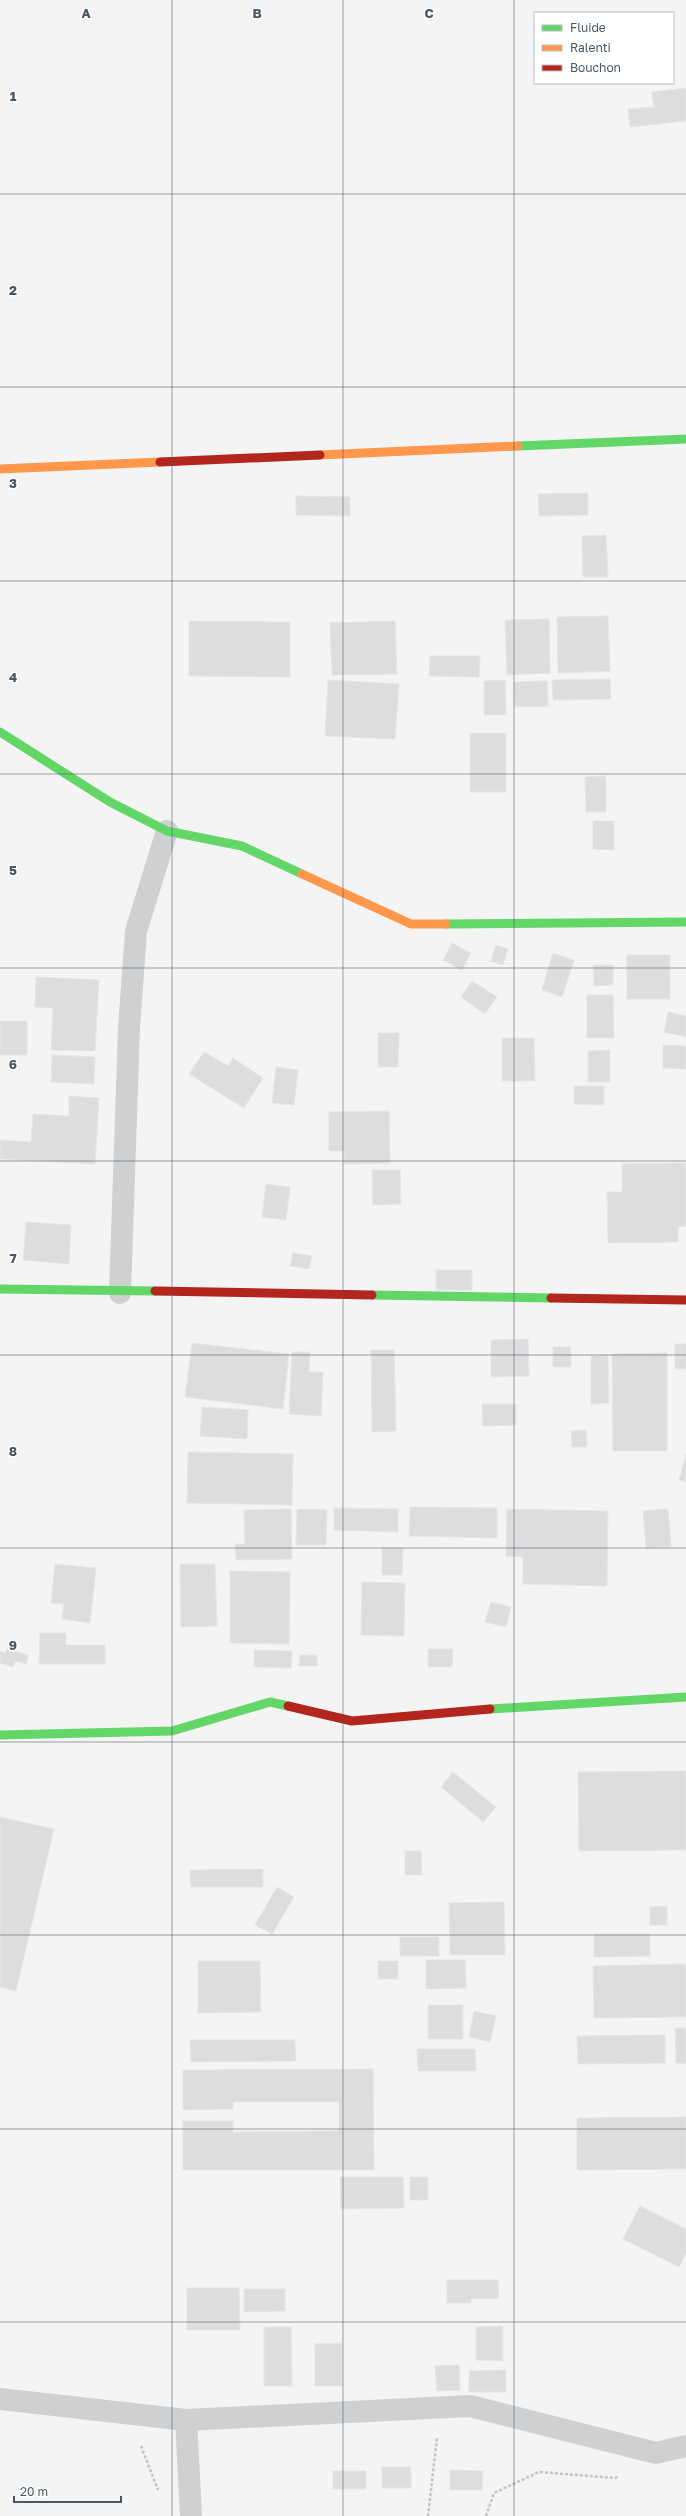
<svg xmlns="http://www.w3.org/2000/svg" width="686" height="2516" viewBox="0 0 686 2516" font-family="'Golos Text',sans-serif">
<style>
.building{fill:#ddddde;stroke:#e5e6e7}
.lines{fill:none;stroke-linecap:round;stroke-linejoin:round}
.path{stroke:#bcc7c4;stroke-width:2.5;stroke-dasharray:3 2;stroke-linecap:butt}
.street{stroke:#ced0d2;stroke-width:22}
.fast{stroke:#63d668;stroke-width:9}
.slow{stroke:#ff974d;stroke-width:9}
.jam{stroke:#b3261e;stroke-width:9}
.grid{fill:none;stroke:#4a5661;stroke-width:1;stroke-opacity:0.55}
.grid-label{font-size:13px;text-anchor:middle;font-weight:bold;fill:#4a5661;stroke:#fff;stroke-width:3;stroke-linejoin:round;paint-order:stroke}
</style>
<rect width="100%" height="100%" fill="#f4f4f4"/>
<!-- building -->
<path class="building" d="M686 88V121L630 127 628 109 654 107 652 92Z
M588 493V515L539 516 538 494Z
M296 496 350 497V516L296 515Z
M606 535 608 577H583L582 536Z
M608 616 610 671 558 673 557 617Z
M549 619 550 673 507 675 505 620Z
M189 621 290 622V677L189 676Z
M395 621 397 674 332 675 330 623Z
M430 656H480L479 677 429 676Z
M610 679 611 699 553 700 552 680Z
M328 680 399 684 395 739 325 736Z
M505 680 506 715H484V681Z
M547 681 548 706 515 707 514 682Z
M470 733H506V792H470Z
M606 776V812H586L585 777Z
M593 821H614V850L593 849Z
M452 943 471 953 462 970 443 960Z
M496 945 508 949 503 965 491 961Z
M553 953 574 960 562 997 542 990Z
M627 955H670V999H627Z
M593 965H613V985L594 986Z
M36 977 99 980 95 1051 51 1050 53 1008 35 1007Z
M472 981 497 997 485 1014 461 997Z
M587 995H613L614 1038H587Z
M668 1012 686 1016V1037L664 1032Z
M0 1021H27V1055H0Z
M378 1033H399L398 1067H378Z
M502 1038H534L535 1081H502Z
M663 1045 686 1046V1069L663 1068Z
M610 1050V1082H588V1051Z
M204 1052 228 1066 233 1058 263 1078 244 1108 189 1074Z
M52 1055 95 1057 94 1084 51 1082Z
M276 1067 298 1070 294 1105 272 1103Z
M574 1086H604V1105L574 1104Z
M69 1096 99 1098 95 1164 0 1159V1140L31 1142 33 1114 69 1116Z
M389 1111 390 1163 344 1164V1151H329V1112Z
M686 1163V1226L678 1227V1242L608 1243 607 1192H622V1164Z
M372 1170H400L401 1204 373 1205Z
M266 1184 290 1187 286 1220 262 1217Z
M26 1222 71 1225 69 1264 23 1260Z
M293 1253 312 1256 309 1269 290 1266Z
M436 1270H472V1290H436Z
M528 1339 529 1376 491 1377V1340Z
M192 1343 289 1354 283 1409 185 1397Z
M675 1344H686V1369H675Z
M553 1347H571V1367H553Z
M371 1350H394L396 1431 372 1432Z
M292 1352H310L309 1372H323L321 1416 289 1414Z
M667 1353V1451H613L612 1354Z
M608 1355 609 1403 591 1404V1356Z
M482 1404H516V1425L483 1426Z
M202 1407 248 1410 247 1439 200 1436Z
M586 1430 587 1447H572L571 1431Z
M188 1452 293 1454 292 1505 187 1503Z
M686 1454V1482L679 1480Z
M410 1507 497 1508V1538L409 1536Z
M334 1508 398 1509V1532L334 1530Z
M291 1509 292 1559 236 1560 235 1544H245L244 1510Z
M297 1509 327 1510 326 1545H296Z
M507 1509 608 1511 607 1586 523 1584V1557L506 1556Z
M668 1509 671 1546 646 1548 643 1511Z
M382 1548H403L402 1575H382Z
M55 1564 96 1568 90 1623 62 1619 64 1604 51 1603Z
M180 1564H215L217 1626 181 1627Z
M230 1571 290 1572 289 1644 230 1643Z
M362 1582 405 1583 404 1636 361 1635Z
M491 1602 511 1607 506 1627 485 1622Z
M40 1633H66V1645H105V1664H39Z
M7 1649 28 1655 26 1664 15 1661 13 1667 0 1663V1651L5 1653Z
M428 1649H453L452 1667H428Z
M254 1650 292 1651 291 1668 254 1667Z
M300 1655H317V1666H299Z
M686 1771V1850L579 1851 578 1772Z
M453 1772 496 1807 483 1822 441 1787Z
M0 1817 54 1829 16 1991 0 1987Z
M405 1851H421L422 1875H405Z
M263 1869V1887H191L190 1870Z
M277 1887 294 1897 272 1934 255 1925Z
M504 1902 505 1955H450L449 1903Z
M667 1906V1925H650V1907Z
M594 1934H650V1956L594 1957Z
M400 1937H439V1956H400Z
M426 1960H465L466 1988 426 1989Z
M198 1961H260L261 2012 198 2013Z
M378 1961H398V1979H378Z
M686 1964V2017L594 2018 593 1966Z
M428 2005H463V2039H428Z
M474 2011 496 2016 490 2042 469 2037Z
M675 2028H686V2064L676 2063Z
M665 2035V2063L578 2064 577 2036Z
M190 2040H295L296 2061 191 2062Z
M417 2049H475L476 2071H418Z
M373 2069 374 2170H183V2121H233V2132L339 2131V2102H233V2109L183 2110V2070Z
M686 2117V2169L577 2170V2118Z
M340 2177H403L404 2208 341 2209Z
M410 2177H428V2200H410Z
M640 2206 686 2229V2253L679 2267 623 2239Z
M447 2280H498L499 2298 471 2299V2303H447Z
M187 2288H239L240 2330H187Z
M244 2289H285V2311L244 2312Z
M503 2326V2361L476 2360V2327Z
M264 2327H291L292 2386H264Z
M342 2343V2386H315V2344Z
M459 2365 460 2390 437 2391 435 2366Z
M506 2370V2392H469V2371Z
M382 2467H411V2488H382Z
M450 2470 483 2471 482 2490H450Z
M333 2471H366V2489H333Z"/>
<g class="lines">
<!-- path -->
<path class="path" d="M141 2446 158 2490
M428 2516 437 2438
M486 2516 494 2493 539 2472 615 2478 619 2476"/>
<!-- street -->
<path class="street" d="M120 1293 129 1028 136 931 167 831
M0 2399 186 2420
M191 2516 186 2420 470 2406 656 2453 686 2446"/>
<!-- fast -->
<path class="fast" d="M518 446 686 439
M0 732 110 802 167 831 242 846 302 874
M446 924 686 922
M0 1289 155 1291
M372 1295 551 1298
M490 1709 686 1697
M0 1735 172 1731 270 1702 288 1706"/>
<!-- slow -->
<path class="slow" d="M320 455 518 446
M0 469 160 462
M302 874 411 924H446"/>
<!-- jam -->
<path class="jam" d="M160 462 320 455
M155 1291 372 1295
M551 1298 686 1300
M288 1706 352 1721 490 1709"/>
</g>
<!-- grid -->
<path class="grid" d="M172 0V2516M343 0V2516M514 0V2516M0 194H686M0 387H686M0 581H686M0 774H686M0 968H686M0 1161H686M0 1355H686M0 1548H686M0 1742H686M0 1935H686M0 2129H686M0 2322H686"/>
<g class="grid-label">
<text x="86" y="18">A</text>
<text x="257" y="18">B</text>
<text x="429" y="18">C</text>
<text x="13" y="101">1</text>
<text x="13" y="295">2</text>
<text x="13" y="488">3</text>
<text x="13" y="682">4</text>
<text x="13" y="875">5</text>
<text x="13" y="1069">6</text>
<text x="13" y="1263">7</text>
<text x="13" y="1456">8</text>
<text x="13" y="1650">9</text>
</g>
<!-- legend -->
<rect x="534" y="12" width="140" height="72" fill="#ffffff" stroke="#b7bbc0"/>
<rect x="542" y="25" width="20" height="6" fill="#63d668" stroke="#b7bbc0"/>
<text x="570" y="32" font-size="12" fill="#4a5661">Fluide</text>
<rect x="542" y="45" width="20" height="6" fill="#ff974d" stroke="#b7bbc0"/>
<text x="570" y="52" font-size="12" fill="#4a5661">Ralenti</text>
<rect x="542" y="65" width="20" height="6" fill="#b3261e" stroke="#b7bbc0"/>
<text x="570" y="72" font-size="12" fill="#4a5661">Bouchon</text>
<!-- scale -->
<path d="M14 2496v6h107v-6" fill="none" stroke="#4a5661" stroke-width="2"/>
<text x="20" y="2496" font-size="12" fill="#4a5661" stroke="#ffffff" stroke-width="3" paint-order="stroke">20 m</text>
</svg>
